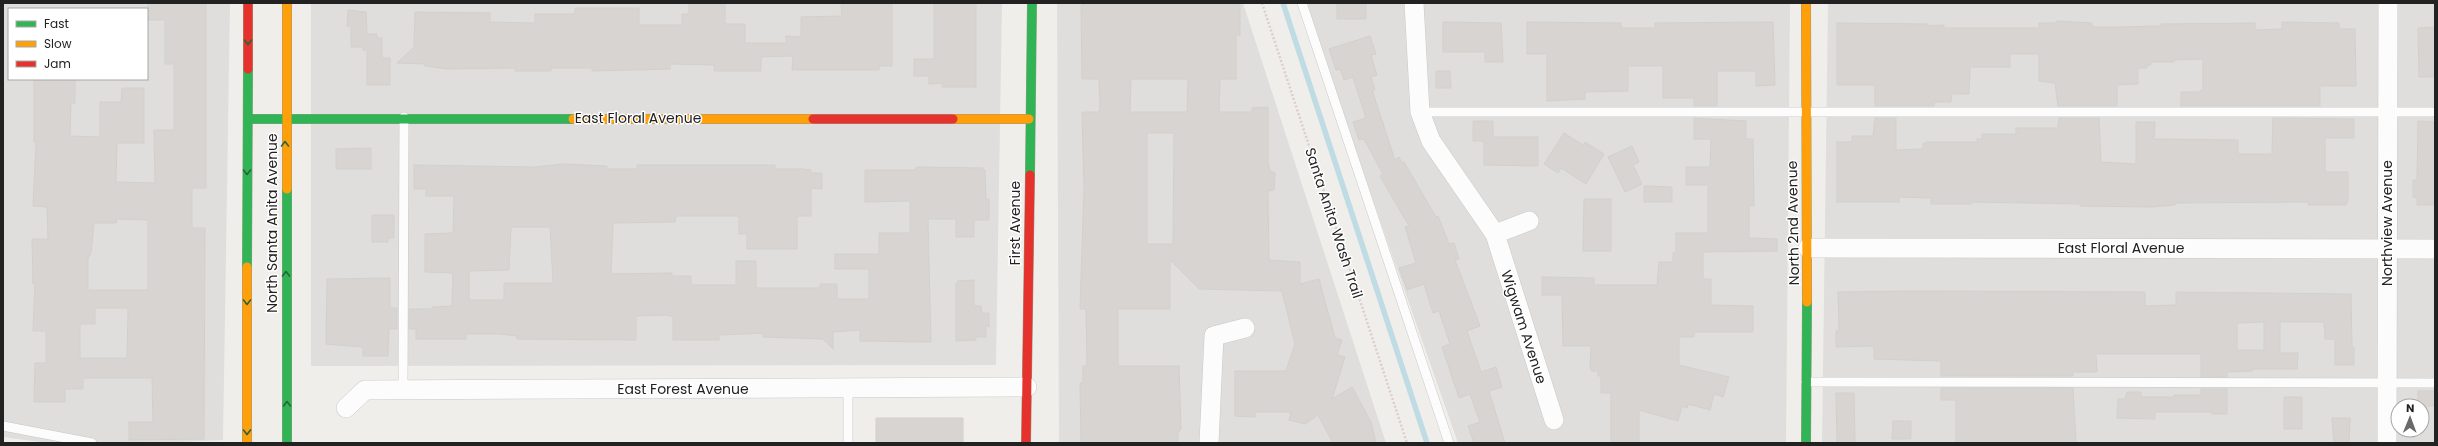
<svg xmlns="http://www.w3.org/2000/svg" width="2438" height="446" viewBox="0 0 2438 446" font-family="Poppins,sans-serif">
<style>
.residential{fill:#dfdedc;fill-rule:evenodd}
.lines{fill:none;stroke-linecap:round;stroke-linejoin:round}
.stream{stroke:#bfdbe3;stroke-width:5.5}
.building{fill:#d7d4d2;stroke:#d3d0cc;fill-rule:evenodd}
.lane-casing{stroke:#c9c8c7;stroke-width:10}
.street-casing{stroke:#c9c8c7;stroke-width:20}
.fast-casing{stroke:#999a82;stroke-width:10}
.slow-casing{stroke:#999a82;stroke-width:10}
.jam-casing{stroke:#999a82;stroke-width:10}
.path{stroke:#dccecd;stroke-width:2.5;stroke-dasharray:2 2;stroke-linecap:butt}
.lane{stroke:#fdfcfc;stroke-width:9}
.street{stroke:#fdfcfc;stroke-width:19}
.fast{stroke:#30b455;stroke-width:9}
.slow{stroke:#ff9f0a;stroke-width:9}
.jam{stroke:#e5322d;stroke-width:9}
.oneway{stroke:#286439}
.labels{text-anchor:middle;stroke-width:3;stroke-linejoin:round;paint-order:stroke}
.street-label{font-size:14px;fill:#222;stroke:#fff}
</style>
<rect width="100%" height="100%" fill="#f0eeeb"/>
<!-- residential -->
<path class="residential" d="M3 3H230L223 440 162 443H47L3 437ZM9 9H147V79H9Z
M311 3H1002L996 365 311 366Z
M1057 3H1243L1386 443H1059Z
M1304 3H1790L1786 443H1458Z
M1828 3H2435V443H1822ZM2398 406H2422V430H2398Z"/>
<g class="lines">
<!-- stream -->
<path class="stream" d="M1283 3 1427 443"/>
</g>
<!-- building -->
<path class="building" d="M148 3H206V188H192V228H205L204 439 129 440V422H153L152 378H83V389H65V402H34L35 363H46V331H33L35 284H33L32 239H48L47 209V207L33 206 36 142H34V79H75V103H71L70 136 100 137V102H121L122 88H144V143H117L116 182 155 183 154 130H174V64H165V20H148ZM117 219 148 220V290H88V258L91 253 94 223H116ZM95 308H128L127 358H80V324H95Z
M689 3H725V24H745V43H786V36L801 37V17L842 16 841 3H892V66H879V70H792L793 56 761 57V71H714V65L670 64V69L592 71V68H551V71H515V68L447 69 425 66V64L397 63 414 47 415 12 490 13V22L535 23V14H575V8H639V25H682V14H689Z
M934 3H976V87H942V83L929 84V76H914V59H934Z
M1088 3H1234V5H1240V35H1236V79H1220L1219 112H1252V108L1268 107V163L1270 171 1275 173 1274 190 1268 191 1269 260 1300 262V284L1319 279 1335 338 1342 340 1337 355 1345 357 1332 399 1352 387 1371 422 1376 443H1333L1318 415 1305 424 1289 420 1291 412H1255V417L1235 416V371H1286L1295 344 1282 291 1199 289 1170 260V309H1118V366H1179L1181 430 1178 432V443H1081L1080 383H1083V366H1087L1086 309H1080L1084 187 1082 112H1099L1100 107 1099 79H1082L1081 5ZM1131 79H1188L1187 112H1130ZM1147 133H1174L1173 244H1147Z
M1337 3H1366V19H1337Z
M348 10 366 12 367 34H377V38H382V58H390V85H367V50H363V47H351V26H347Z
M2056 21 2092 23V27H2121L2161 26V24L2255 23V30L2282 29V22L2339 23V29H2355L2356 86H2320V106H2181V92H2200V90H2203V59L2174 60V62H2151V65H2147V68H2138V84L2117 85V106H2058L2055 83 2039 81V54H2010V67H1970L1969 94H1952L1951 102H1934V106H1875V85H1837V23L1928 24V26L1944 25V28H2039V23H2056Z
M1443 22 1501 23 1503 62H1485V52H1443Z
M1527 22 1621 23V28H1655V23L1773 22 1775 85 1756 86V71H1717V106H1694V98H1663V66H1628V91L1585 92V99L1547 101V54H1527Z
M2435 27V77H2419L2418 28Z
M1370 36 1376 54 1371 55 1377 75 1371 77 1375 90H1372L1395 160 1399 157 1402 163 1404 162 1436 217 1438 216 1449 244 1454 243 1459 259 1455 260 1480 326 1467 331 1481 372 1496 367 1502 387 1489 391 1505 443H1474L1468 426 1480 422 1470 394 1459 398 1442 347 1450 344 1439 311 1433 313 1424 284 1407 290 1399 268 1416 263 1405 227 1409 226 1380 176 1383 174 1364 139 1359 140 1353 122 1366 118 1353 77 1344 80 1340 69 1336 70 1329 49Z
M1436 71H1450L1451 88H1436Z
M1694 118 1746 121V139H1753L1754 206H1749V238L1777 239V251L1703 252V279H1711V305L1753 306V332H1694V337H1679V365L1729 377 1723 397 1714 394 1710 410 1688 404 1687 408 1682 406 1678 421 1639 410V443H1611V393H1601V376H1598V371H1592L1590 368 1591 346H1563L1562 295H1542V277L1594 278V285H1657L1659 262H1673V253H1676V233H1708V185H1686V167H1710L1711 139H1694Z
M1875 118H1896V150L1923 149V144L1926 142H1977V139H1982V134H2016V128H2058L2059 118H2099L2101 162 2136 164V122H2155L2154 139 2238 140V154H2272L2273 118 2354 119V138H2325V172H2348V200L2346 205H2308L2309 202 2175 203V205L2152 207 2080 206V204L1971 202V204H1931V198L1899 197V202H1837V142H1852V136H1873Z
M1473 121H1493V137H1538V166L1484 165V141H1473Z
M2418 121 2435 122V205H2417V198L2413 197V180H2417Z
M1564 133 1583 145 1585 142 1604 154 1586 184 1561 168 1558 173 1544 164Z
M1632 146 1639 162 1633 165 1642 184 1625 192 1608 157Z
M371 148V169H336V149Z
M563 164 607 166V169H637V165H775V169H802L811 170V173H822V189L811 188V216H797V249H747V234H739V216H676L675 222 613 223 611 274 672 273V276H691V285H736V261H756V288H820V284H837V299H869V269H835V254H879V233H910V201L865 202V170H914L917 167 983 168V170H985L986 199H989V220H974V237H956V219H928L931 342 860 341V330L833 332V349L823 339 763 337V333L719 335V340H673V317L667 315 636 316V340L517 339V336L499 334H466V339H416V329H409V309H432V307L452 306 453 273 425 272V234L453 233 454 196H426V189H414V165L534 167ZM511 227H550L553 283H504V300H469V271L509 270Z
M1644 186 1672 187V202H1644Z
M1584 199H1611V251H1583Z
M372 215H394V238H388V242H372Z
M390 278V308H397V329H389L388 356H363V347L326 344 327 279Z
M974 280V306H981L982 313H989V327L986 326V337H976V340L956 341V284L958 281Z
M1918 291 2145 292V306L2176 305V292L2351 294 2352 347H2354V365H2335V339H2325L2324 322H2280V353H2298L2297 369H2252V371L2227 372V377H2201V354H2096L2097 372H2073V376H1941V361L1874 359V346L1836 347V331H1839L1838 292ZM2264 322V350H2237V323Z
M1941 388H2073L2076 443H1956V400H1941Z
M2201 389H2227V414H2212V412H2155V419L2117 418 2118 399H2125L2127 392H2141V397H2174V395H2201Z
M2418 391H2435V406H2418Z
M1836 393H1854L1855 443H1837Z
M2284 397H2302V429H2284Z
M876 418H963V443H876Z
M2332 418H2350L2349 443H2334Z
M1893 421H1911V439H1892Z"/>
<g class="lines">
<defs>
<path id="lane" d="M1302 3 1449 443
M1420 112H2435
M1806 382 2435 383
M403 390 404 117
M3 426 92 443
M848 443V388"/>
<path id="street" d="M1414 3 1420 112 1431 141 1495 234 1554 420
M1495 234 1529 221
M1808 248 2435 249
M346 408 365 390 1027 387
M1209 443 1214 336 1245 328
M2387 443 2388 3"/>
<path id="fast" d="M248 119H573
M1030 175 1032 3
M287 189V443
M247 267 248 69
M1806 443 1807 302"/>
<path id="slow" d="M287 3V189
M1806 3 1807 302
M573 119H813
M953 119H1029
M247 443V267"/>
<path id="jam" d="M248 69V3
M813 119H953
M1026 443 1030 175"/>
</defs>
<!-- lane casing -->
<use href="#lane" class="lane-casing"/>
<!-- street casing -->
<use href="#street" class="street-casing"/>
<!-- fast casing -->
<use href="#fast" class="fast-casing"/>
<!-- slow casing -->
<use href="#slow" class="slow-casing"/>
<!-- jam casing -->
<use href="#jam" class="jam-casing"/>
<!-- path -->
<path class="path" d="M1262 3 1407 443"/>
<!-- lane -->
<use href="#lane" class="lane"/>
<!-- street -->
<use href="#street" class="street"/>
<!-- fast -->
<use href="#fast" class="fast"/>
<!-- slow -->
<use href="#slow" class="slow"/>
<!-- jam -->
<use href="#jam" class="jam"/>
</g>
<!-- one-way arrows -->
<defs><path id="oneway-chevron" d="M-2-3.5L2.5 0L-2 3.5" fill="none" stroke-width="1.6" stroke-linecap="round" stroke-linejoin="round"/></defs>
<g class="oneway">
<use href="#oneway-chevron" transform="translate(248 42) rotate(90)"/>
<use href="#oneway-chevron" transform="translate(285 144) rotate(-90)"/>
<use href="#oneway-chevron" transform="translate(247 172) rotate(90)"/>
<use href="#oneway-chevron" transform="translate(286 274) rotate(-90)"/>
<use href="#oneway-chevron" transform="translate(247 302) rotate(90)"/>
<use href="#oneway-chevron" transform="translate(287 404) rotate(-90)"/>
<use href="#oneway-chevron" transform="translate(247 432) rotate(90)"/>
</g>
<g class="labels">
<!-- street labels -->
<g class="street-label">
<text x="638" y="123">East Floral Avenue</text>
<text transform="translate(272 223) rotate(-90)" y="5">North Santa Anita Avenue</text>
<text transform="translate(1015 223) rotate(-90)" y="5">First Avenue</text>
<text transform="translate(1334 223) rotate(72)" y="5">Santa Anita Wash Trail</text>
<text transform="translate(1793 223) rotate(-91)" y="5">North 2nd Avenue</text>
<text transform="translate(2387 223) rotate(-90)" y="5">Northview Avenue</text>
<text x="2121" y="253">East Floral Avenue</text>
<text transform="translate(1524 327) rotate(72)" y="5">Wigwam Avenue</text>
<text x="683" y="394">East Forest Avenue</text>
</g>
</g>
<!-- border -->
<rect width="2438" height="446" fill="none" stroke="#222222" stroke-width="8"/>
<!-- legend -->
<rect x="8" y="8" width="140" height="72" fill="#ffffff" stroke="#a7a7a7"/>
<rect x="16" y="21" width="20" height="6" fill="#30b455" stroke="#a7a7a7"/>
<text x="44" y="28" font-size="12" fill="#222222">Fast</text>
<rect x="16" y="41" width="20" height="6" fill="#ff9f0a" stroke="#a7a7a7"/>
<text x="44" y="48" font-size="12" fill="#222222">Slow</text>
<rect x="16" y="61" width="20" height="6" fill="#e5322d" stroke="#a7a7a7"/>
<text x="44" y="68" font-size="12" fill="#222222">Jam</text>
<!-- north arrow -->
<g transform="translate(2410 418) rotate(1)"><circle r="19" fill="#ffffff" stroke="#a7a7a7"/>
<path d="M0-3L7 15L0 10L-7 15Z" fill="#6a6968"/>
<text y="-6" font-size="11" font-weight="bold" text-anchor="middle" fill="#222222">N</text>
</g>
</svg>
